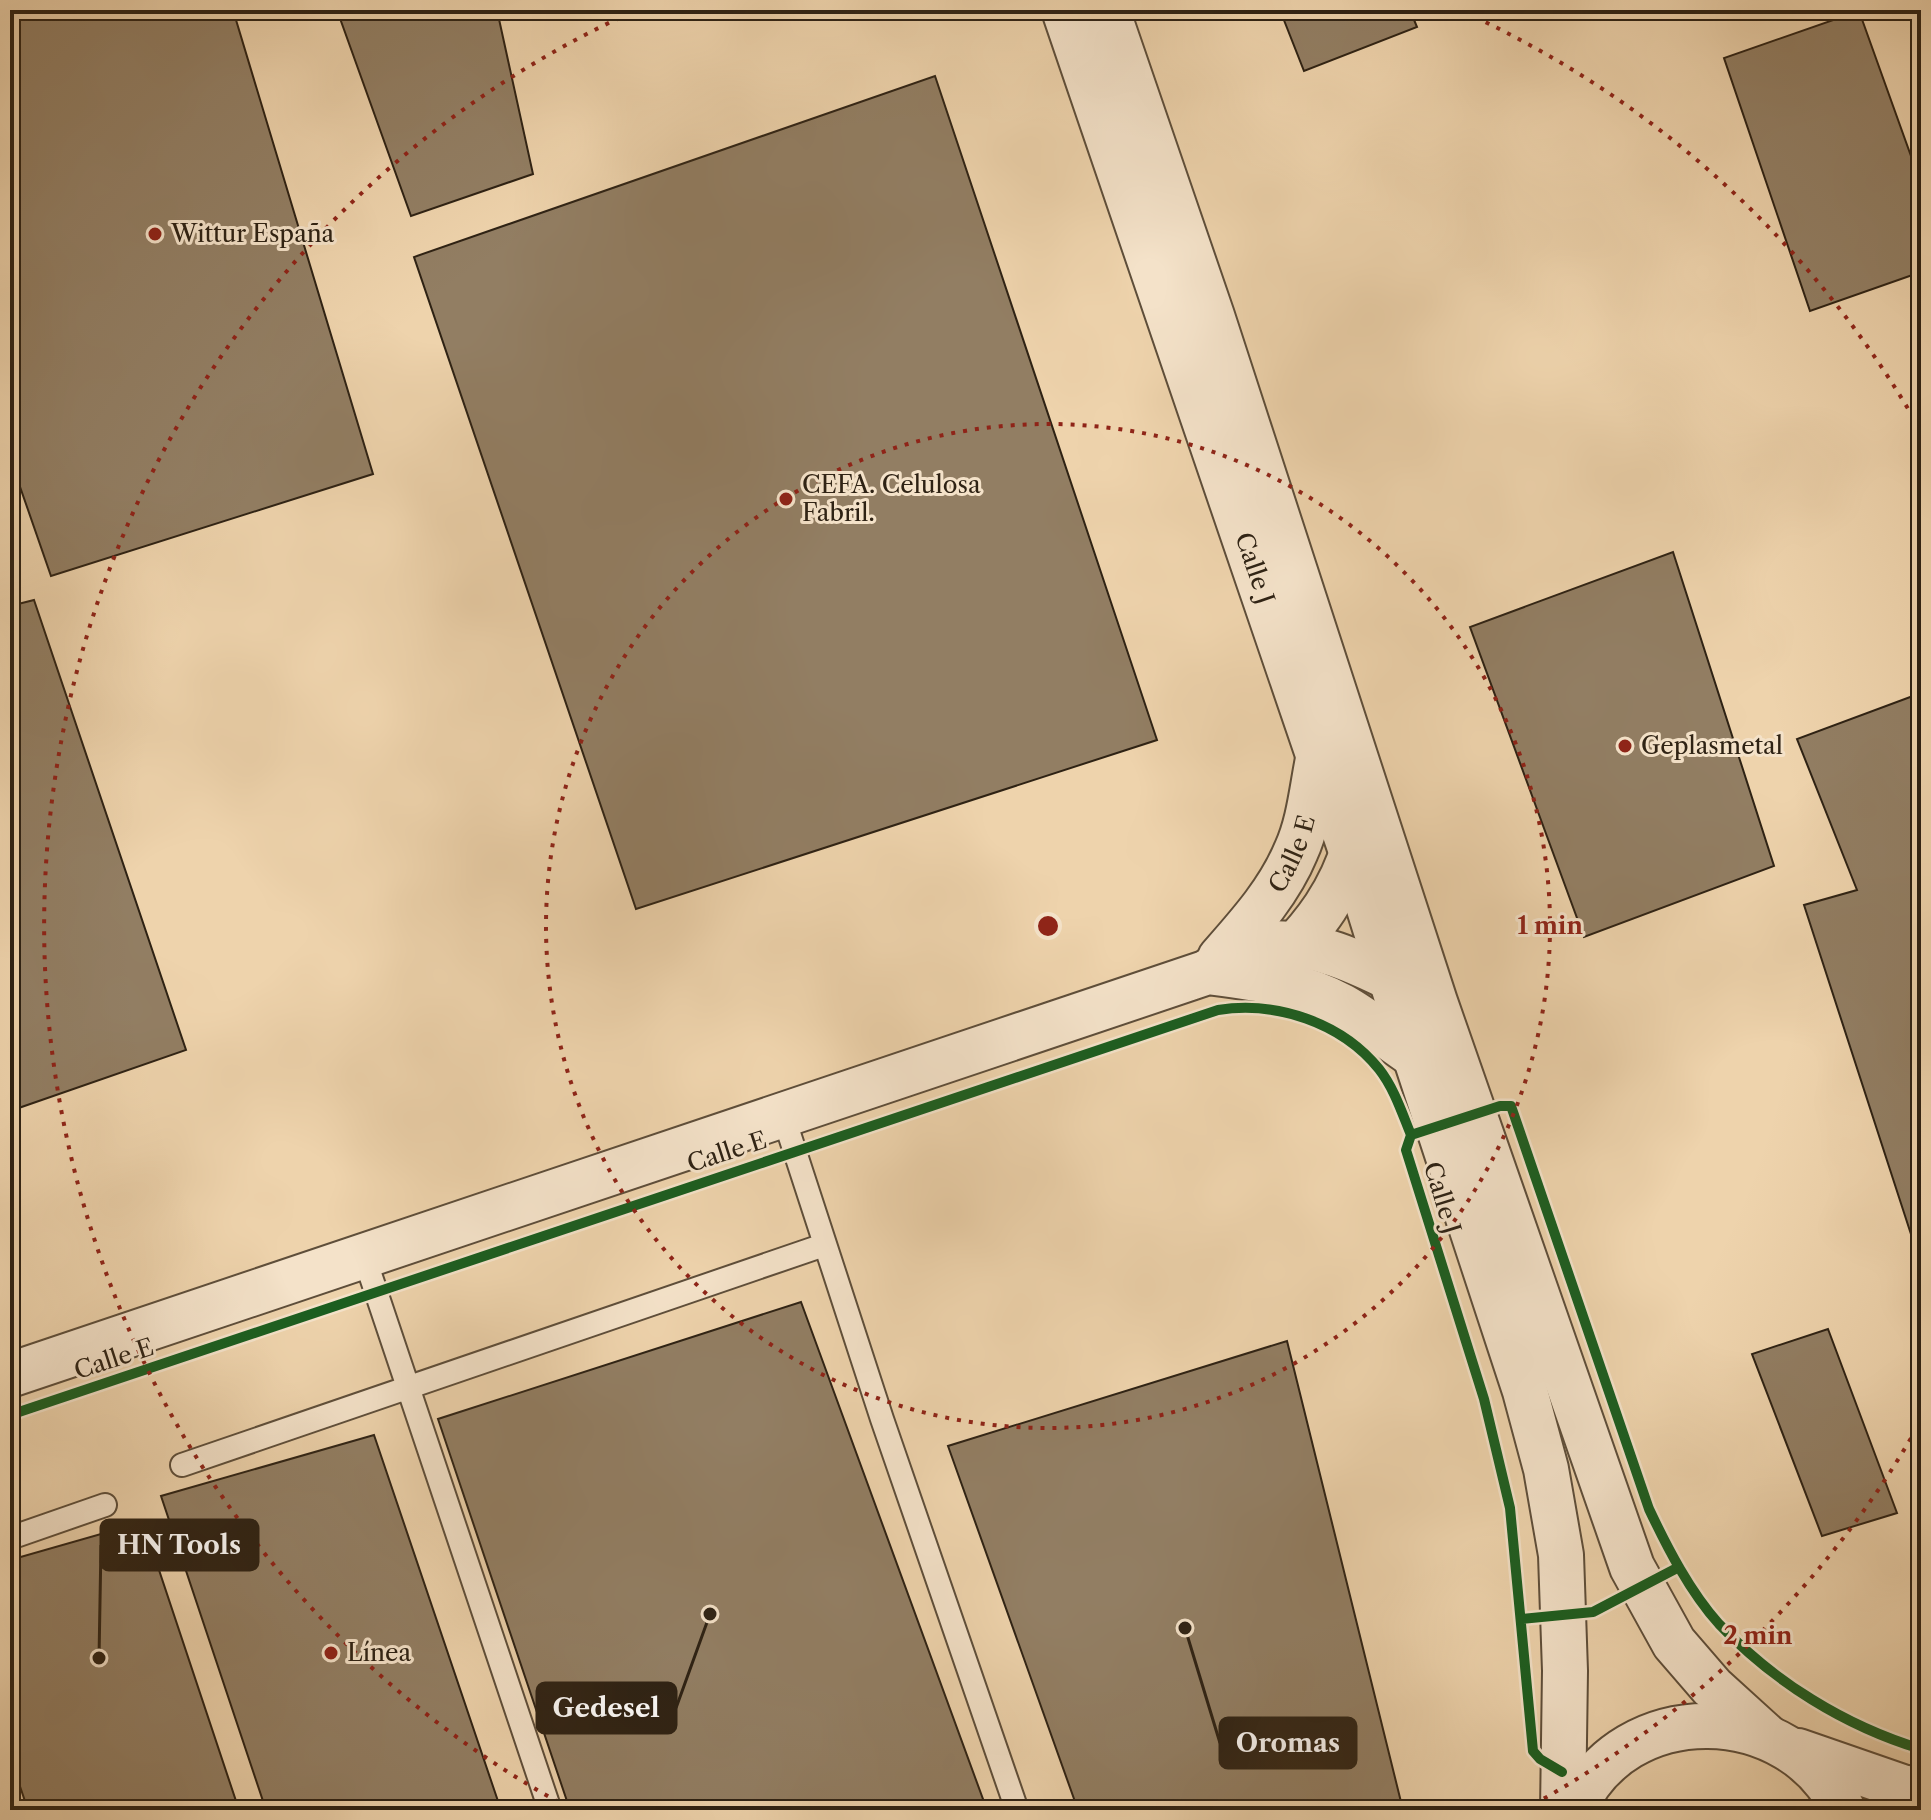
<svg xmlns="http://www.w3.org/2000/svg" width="1931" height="1820" viewBox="0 0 1931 1820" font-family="'Libre Caslon Text',serif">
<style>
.building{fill:#927e63;stroke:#2e2214;stroke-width:2}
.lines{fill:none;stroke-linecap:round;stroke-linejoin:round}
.lane-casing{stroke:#5e4e3a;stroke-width:26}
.street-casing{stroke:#5e4e3a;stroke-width:48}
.lane{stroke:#f4e2c9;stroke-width:22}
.street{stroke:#f4e2c9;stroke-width:44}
.cycleway-casing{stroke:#f4e2c9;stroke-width:15}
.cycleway{stroke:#1b5e20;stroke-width:10}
.ring{fill:none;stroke:#8f2418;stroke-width:4;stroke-dasharray:4 8}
.poi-dot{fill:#8f2418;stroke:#f4e2c9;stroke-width:3}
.labels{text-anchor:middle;stroke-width:6;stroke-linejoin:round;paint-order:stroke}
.poi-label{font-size:24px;fill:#2e2214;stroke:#f4e2c9;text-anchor:start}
.street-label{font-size:24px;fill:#2e2214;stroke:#f4e2c9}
.centre{fill:#8f2418;stroke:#f4e2c9;stroke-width:4}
.ring-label{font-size:24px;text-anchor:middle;font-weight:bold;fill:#8f2418;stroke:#f4e2c9;stroke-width:6;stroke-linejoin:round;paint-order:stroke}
.leader{fill:none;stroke:#2e2214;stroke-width:3}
.callout-dot{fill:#2e2214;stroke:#f4e2c9;stroke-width:3}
.callout{fill:#2e2214;stroke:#2e2214;stroke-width:3}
.callout-label{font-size:26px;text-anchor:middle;font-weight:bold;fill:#fff}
</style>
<rect width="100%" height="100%" fill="#eed3ac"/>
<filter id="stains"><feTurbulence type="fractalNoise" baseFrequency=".0025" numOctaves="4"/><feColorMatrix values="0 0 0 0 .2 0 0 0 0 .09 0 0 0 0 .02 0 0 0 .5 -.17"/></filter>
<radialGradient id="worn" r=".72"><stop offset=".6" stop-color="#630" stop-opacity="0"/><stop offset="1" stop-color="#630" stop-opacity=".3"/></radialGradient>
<!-- building -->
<path class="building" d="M10 10H233L373 474 51 576 10 458Z
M337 10H497L533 174 411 216Z
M1280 10H1410L1417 27 1304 71Z
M1859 11 1921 184V272L1810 311 1724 58Z
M935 76 1157 740 636 909 414 257Z
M1673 552 1774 866 1584 937 1470 627Z
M34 600 186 1050 10 1111V606Z
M1921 693V1265L1804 905 1857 890 1797 739Z
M801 1302 987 1810H570L438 1419Z
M1828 1329 1897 1513 1822 1536 1752 1354Z
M1287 1341 1403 1810H1078L948 1446Z
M374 1435 501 1810H266L161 1496Z
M143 1522 239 1810H28L10 1757V1560Z"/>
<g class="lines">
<defs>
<path id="lane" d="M783 1115 882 1419 1017 1810
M364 1256 550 1810
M182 1465 824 1245
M10 1538 105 1505"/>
<g id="street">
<path id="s1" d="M1064 10 1352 854 1415 1056 1525 1391 1546 1469 1561 1555 1565 1671 1563 1810"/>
<path d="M1107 10 1212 316 1435 1002 1632 1567 1674 1643 1712 1687 1767 1737"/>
<path id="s2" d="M1220 958C1249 925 1279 892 1296 851 1309 823 1312 789 1318 759"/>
<path d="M1278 963C1316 925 1340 893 1356 841"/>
<path d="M1208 972C1223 961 1238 949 1256 945 1306 935 1367 966 1410 988"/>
<path d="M10 1375 1208 972C1254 978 1300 983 1342 1006 1367 1020 1391 1040 1415 1056"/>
<path d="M1798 1751 1902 1787 1921 1791"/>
<path d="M1574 1810C1623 1696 1792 1700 1843 1810"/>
</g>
</defs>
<!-- lane casing -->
<use href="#lane" class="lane-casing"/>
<!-- street casing -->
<use href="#street" class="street-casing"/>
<!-- lane -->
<use href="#lane" class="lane"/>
<!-- street -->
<use href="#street" class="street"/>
<defs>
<path id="cycleway" d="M1411 1135 1500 1106H1511L1649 1509C1667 1547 1690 1592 1719 1624 1774 1682 1845 1726 1921 1749
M1411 1135 1406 1150 1484 1399 1510 1508 1533 1751 1540 1759 1562 1772
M10 1415 1218 1010C1276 1001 1341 1022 1379 1069 1394 1088 1402 1113 1411 1135
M1521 1619 1593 1612 1679 1567"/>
</defs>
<!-- cycleway casing -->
<use href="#cycleway" class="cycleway-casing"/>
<!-- cycleway -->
<use href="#cycleway" class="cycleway"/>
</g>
<!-- distance rings -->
<g class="ring">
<circle cx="1048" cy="926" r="502"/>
<path d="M1917 1428A1004 1004 0 0 1 1527 1808M569 1808A1004 1004 0 0 1 632 12M1464 12A1004 1004 0 0 1 1917 424"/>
</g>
<!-- markers -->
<g class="poi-dot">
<circle cx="155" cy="234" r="8"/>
<circle cx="786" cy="499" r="8"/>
<circle cx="1625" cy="746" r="8"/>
<circle cx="331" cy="1653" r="8"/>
</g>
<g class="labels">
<!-- poi labels -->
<g class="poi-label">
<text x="171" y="242">Wittur España</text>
<text x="802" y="493">CEFA. Celulosa<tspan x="802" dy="28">Fabril.</tspan></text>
<text x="1641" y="754">Geplasmetal</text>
<text x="347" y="1661">Línea</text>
</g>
<!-- street labels -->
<g class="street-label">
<text dy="8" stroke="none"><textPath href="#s1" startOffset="590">Calle J</textPath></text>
<text dy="8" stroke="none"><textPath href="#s2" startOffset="128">Calle E</textPath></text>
<text transform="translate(727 1152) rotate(-18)" y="8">Calle E</text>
<text transform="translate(1442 1198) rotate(73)" y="8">Calle J</text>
<text transform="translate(114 1359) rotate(-18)" y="8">Calle E</text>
</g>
</g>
<circle cx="1048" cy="926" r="12" class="centre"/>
<g class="ring-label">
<text x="1550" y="934">1 min</text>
<text x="1758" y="1644">2 min</text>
</g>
<!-- callouts -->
<path class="leader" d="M99 1658L101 1545M710 1614L676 1708M1185 1628L1220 1743"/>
<g class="callout-dot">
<circle cx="99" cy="1658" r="8"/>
<circle cx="710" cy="1614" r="8"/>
<circle cx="1185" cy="1628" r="8"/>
</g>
<g class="callout">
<rect x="101" y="1520" width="157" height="50" rx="8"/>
<rect x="537" y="1683" width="139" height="50" rx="8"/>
<rect x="1220" y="1718" width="136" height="50" rx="8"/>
</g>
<g class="callout-label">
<text x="179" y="1554">HN Tools</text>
<text x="606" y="1717">Gedesel</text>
<text x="1288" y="1752">Oromas</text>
</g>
<!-- margin -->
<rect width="1931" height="1820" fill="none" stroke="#eed3ac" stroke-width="40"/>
<rect x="12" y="12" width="1907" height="1796" fill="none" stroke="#2e2214" stroke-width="4"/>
<rect x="20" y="20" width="1891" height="1780" fill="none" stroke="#2e2214" stroke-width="2"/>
<rect width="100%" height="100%" filter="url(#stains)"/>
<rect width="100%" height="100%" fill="url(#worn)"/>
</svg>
